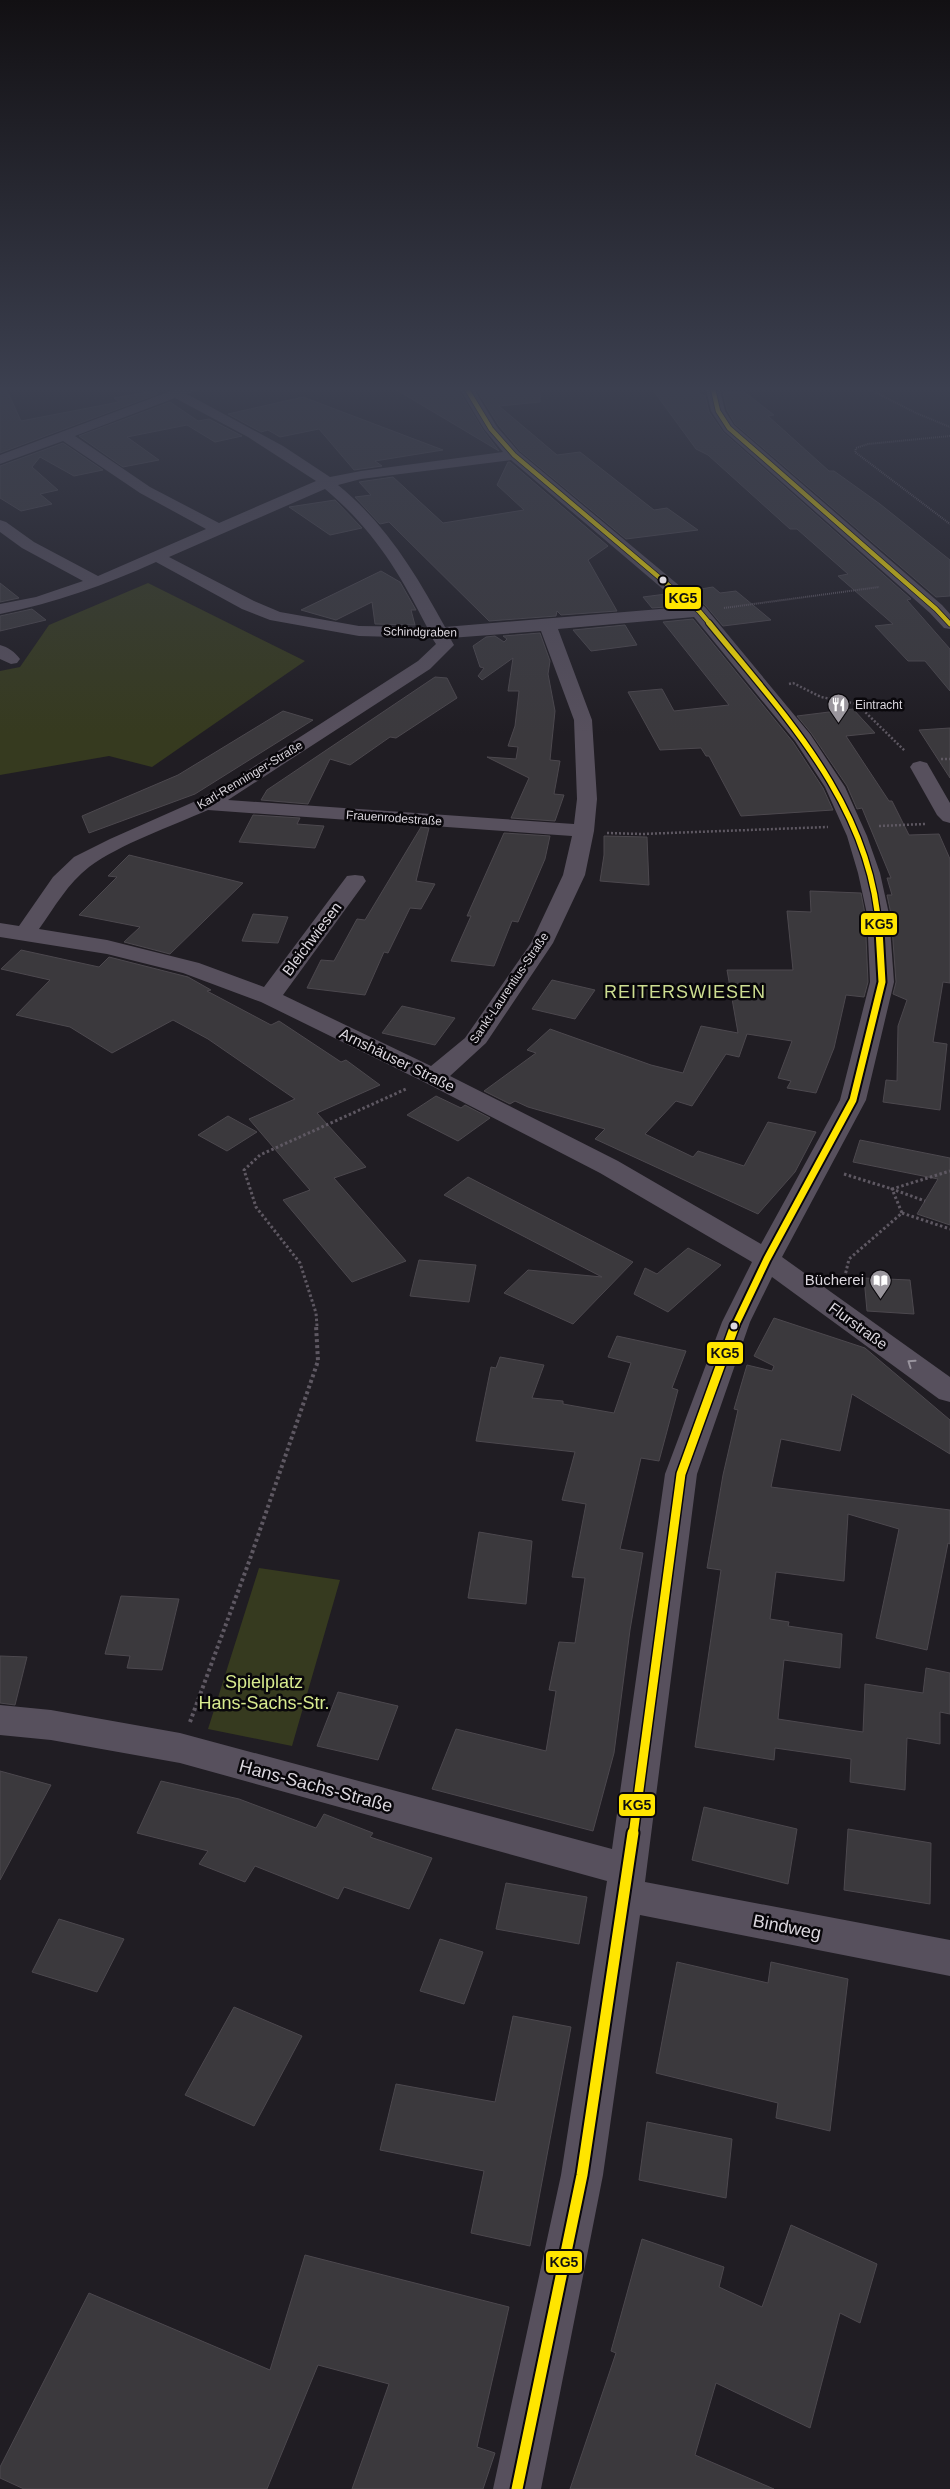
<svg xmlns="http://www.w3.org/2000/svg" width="950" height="2489" viewBox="0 0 950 2489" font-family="Helvetica,sans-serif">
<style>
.green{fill:#363a1f}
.building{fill:#3b393d;stroke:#4c484e}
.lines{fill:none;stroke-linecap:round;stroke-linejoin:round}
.path-far3{stroke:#5e5862;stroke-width:2;stroke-dasharray:1 1;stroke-linecap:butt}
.path-far2{stroke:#5e5862;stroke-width:2.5;stroke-dasharray:2 2;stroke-linecap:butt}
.path-far1{stroke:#5e5862;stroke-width:3;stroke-dasharray:2.5 2.5;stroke-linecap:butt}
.path{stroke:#5e5862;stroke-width:4;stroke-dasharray:3 3;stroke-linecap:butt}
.minor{fill:#57505d;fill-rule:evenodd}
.bus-1-far4-casing{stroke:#09070b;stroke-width:6}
.bus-1-far3-casing{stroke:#09070b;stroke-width:8}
.bus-1-far2-casing{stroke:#09070b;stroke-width:11}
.bus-1-far1-casing{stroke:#09070b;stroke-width:12}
.bus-1-casing{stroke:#09070b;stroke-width:15}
.bus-1-far4{stroke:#ffe500;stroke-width:4.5}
.bus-1-far3{stroke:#ffe500;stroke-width:5.5}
.bus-1-far2{stroke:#ffe500;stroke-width:7}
.bus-1-far1{stroke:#ffe500;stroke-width:9}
.bus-1{stroke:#ffe500;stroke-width:11}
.oneway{stroke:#99949e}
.bus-dot{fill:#dbd7de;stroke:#09070b;stroke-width:2}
.labels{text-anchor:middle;stroke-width:5;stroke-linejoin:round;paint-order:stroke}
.far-street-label{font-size:12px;fill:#dbd7de;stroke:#09070b}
.far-poi-label{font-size:12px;fill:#dbd7de;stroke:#09070b;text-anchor:start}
.street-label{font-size:15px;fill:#dbd7de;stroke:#09070b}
.poi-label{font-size:15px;fill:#dbd7de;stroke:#09070b;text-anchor:end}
.quarter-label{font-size:18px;letter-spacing:1px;fill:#cddd91;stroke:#09070b}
.near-park-label{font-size:18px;fill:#d8eb8f;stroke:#09070b}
.near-street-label{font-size:18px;fill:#dbd7de;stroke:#09070b}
.line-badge{stroke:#09070b;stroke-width:2}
.pale-badge-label{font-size:14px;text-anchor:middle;font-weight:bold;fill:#111}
</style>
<rect width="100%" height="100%" fill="#201d23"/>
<!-- green -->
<path class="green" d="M148 583 305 661 152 767 109 756 0 775V671L20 667 49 625Z
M259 1568 340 1580 292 1746 208 1729Z"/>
<!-- building -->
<path class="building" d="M0 386H5L21 421 119 402 114 398 154 391 158 394 0 453Z
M390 386H456L483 430 499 451Z
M474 386H540V402L499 406 557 455 580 452 654 510 667 508 698 530 626 539 520 451 499 426Z
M650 386H693L701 395H705L709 412 723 432 911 599 907 600 950 649V691L925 661H908L875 626 893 624 838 576 848 574 797 529H790L708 455 696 449Z
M743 391 774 415 768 416 829 471H834L880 504 950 560V596L936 597 735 424 727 410 723 393Z
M303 397 443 450 375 461 382 466 354 470 319 429 280 437 268 430 261 432 228 414Z
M170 402 198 421 209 419 242 436 215 442 187 425 127 437 159 460 123 467 79 436Z
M63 443 103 470 74 476 40 457 32 467 58 490 40 494 52 504 21 511 0 498V466Z
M508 462H510L608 546 588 560 617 611 561 615 557 611 556 616 489 621 389 522 380 524 355 497 371 495 359 482 393 477 443 523 524 510 497 485Z
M335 500 362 528 330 535 289 507Z
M381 571 400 582 416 610H411L415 625 375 624 372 602 336 620 301 610Z
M0 583 19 598 0 602Z
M713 587 720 593 736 591 771 620 723 626 706 606 688 591Z
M666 594 679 606 652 608 643 597Z
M32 609 46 620 0 631V616Z
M693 619 793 742 823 788 833 810 741 816 709 756H706L701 748 660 750 628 692 662 689 674 711 729 705 663 622Z
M625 625 637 645 591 651 573 630Z
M540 633 550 661 548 674 555 711 550 760 560 761 554 794 564 795 555 821 511 818 529 778 487 757 516 759 518 747 508 746 515 726 519 691H508L513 658 482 680 478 676 484 668 480 667 473 646 486 637 495 636 504 642 507 639 503 636Z
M435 677 447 678 457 698 396 738 390 737 350 765 330 759 308 804 261 800 267 790Z
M853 709 875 733 846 736 889 801H892L909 835 939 834 950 859V983L943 982 933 1042 947 1044 940 1110 883 1102 886 1080 897 1081 898 1026 907 1000 893 994 896 982 891 914 887 895H892L887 878H891L862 808 857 809 847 786 811 733 797 716Z
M283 711 313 720 195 794 89 833 82 816 178 775Z
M950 728V778L919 730Z
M253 815 300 818 297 824 324 826 315 848 239 842Z
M421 827 429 828 416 881 435 884 421 909 410 908 388 953 384 952 365 995 307 988 321 960 334 961 357 919 365 920Z
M504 833 550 836 545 859 518 922 512 921 494 966 451 961 471 916H467Z
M604 836 647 837 649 885 600 881 604 855Z
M129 855 243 883 170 954 124 942 140 927 79 915 117 877 108 876Z
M810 891 861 893 865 914 868 982 864 997 846 995 834 1048 816 1093 787 1088 791 1081 778 1078 792 1041 747 1034 739 1057 726 1054 692 1106 676 1101 645 1134 693 1157 698 1151 744 1166 768 1122 816 1132 795 1172 758 1214 595 1139 605 1129 528 1107 515 1101 510 1104 484 1091 536 1053 527 1050 550 1029 651 1065 683 1073 701 1026 738 1033 727 970H793L787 911 811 912Z
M253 914 288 917 278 943 242 941Z
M21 950 99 967 109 957 188 977 211 990 207 991 271 1025 279 1021 341 1062 346 1060 380 1085 317 1113 366 1167 334 1178 406 1261 352 1282 283 1200 310 1190 249 1119 295 1099 208 1039 173 1020 112 1053 70 1027 16 1015 50 980 1 969Z
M552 980 595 990 575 1019 532 1009Z
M402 1006 455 1018 435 1045 382 1033Z
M436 1096 461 1108 465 1105 490 1118 458 1141 407 1115Z
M228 1116 257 1132 227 1151 198 1135Z
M860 1140 950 1158V1225L917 1214 938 1179 853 1162Z
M468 1177 633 1262 573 1324 504 1293 528 1270 602 1277 444 1195Z
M688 1248 721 1265 668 1312 634 1294 645 1268 657 1274Z
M419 1260 476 1265 469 1302 410 1296Z
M864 1278 910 1280 914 1314 867 1311Z
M774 1318 865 1348 950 1420V1454L852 1394 840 1451 781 1439 771 1487 950 1510V1544L948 1543 927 1650 876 1638 899 1529 848 1514 844 1581 776 1572 770 1619 789 1622 788 1626 842 1634 840 1668 784 1660 778 1719 863 1732 865 1684 923 1693 926 1668 950 1673V1714L940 1712V1744L907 1738 905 1790 850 1782 851 1759 775 1748 774 1760 695 1747 721 1570 707 1568 723 1475 738 1410 734 1409 747 1365 772 1371 774 1366 754 1356Z
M617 1336 686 1351 672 1388 678 1390 659 1461 641 1458 620 1549 643 1553 630 1630 614 1753 593 1831 432 1789 456 1729 546 1751 556 1691 549 1690 559 1642 575 1643 585 1578 572 1577 586 1504 562 1500 575 1452 476 1441 491 1367 496 1368 500 1357 544 1365 532 1398 563 1401V1404L614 1413 631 1363 608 1357Z
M479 1532 532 1541 526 1604 468 1598Z
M121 1596 179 1599 162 1670 127 1668 130 1656 105 1654Z
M0 1656 27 1657 15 1705 0 1703Z
M338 1692 398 1706 378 1760 317 1746Z
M0 1771 51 1785 0 1880Z
M161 1781 239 1799 316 1828 324 1814 373 1833 370 1837 432 1858 409 1909 344 1887 338 1899 255 1866 245 1882 199 1864 208 1851 137 1833Z
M704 1807 797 1829 788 1884 692 1860Z
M848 1829 931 1843 930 1904 844 1890Z
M506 1883 587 1897 579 1944 496 1929Z
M59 1919 124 1939 97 1992 32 1972Z
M440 1939 483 1952 464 2004 420 1991Z
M677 1962 768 1983 771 1962 848 1979 830 2131 776 2118 778 2103 656 2073Z
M234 2007 302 2036 254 2126 185 2095Z
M513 2016 571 2027 530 2246 471 2233 484 2171 380 2150 396 2084 495 2102Z
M647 2122 732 2139 726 2198 639 2180Z
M791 2225 877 2264 860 2323 840 2313 810 2428 716 2383 695 2455 774 2489H570L616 2353 611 2351 642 2239 724 2267 719 2287 762 2307Z
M305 2255 509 2307 477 2447 495 2453 483 2489H352L389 2384 318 2365 267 2489H24L0 2478V2467L89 2293 270 2370Z"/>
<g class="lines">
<!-- path-far3 -->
<path class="path-far3" d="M863 386 916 413 950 427
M950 436 868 444 856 448 855 452 950 524
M724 608 879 587"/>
<!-- path-far2 -->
<path class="path-far2" d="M789 684 793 683 821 697 857 704 905 751
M941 759H950
M879 826 925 824
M607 833 642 834 828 827"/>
<!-- path-far1 -->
<path class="path-far1" d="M844 1174 892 1189 950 1171
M902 1213 950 1229
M846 1283 845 1276 849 1259 902 1213 892 1189 925 1201
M317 1326 316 1313 300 1263 256 1207 244 1170 260 1155 406 1089"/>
<!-- path -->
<path class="path" d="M190 1722 250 1559 318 1361 316 1325"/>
<!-- minor -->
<path class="minor" d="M184 386H199L198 390 187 394 283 446 330 477 361 471 503 452 484 429 458 386H472L497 427 519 452 705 607 810 734 845 787 867 836 880 873 889 914 894 982 866 1100 782 1257 950 1377V1402L939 1399 772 1277 750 1322 697 1474 645 1882 950 1940V1976L640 1915 603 2175 541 2489H493L561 2175 607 1881 180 1763 51 1740 0 1735V1705L51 1710 180 1733 612 1849 665 1474 722 1322 752 1262 600 1173 424 1082 261 1002 183 973 107 954 0 937V923L19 926 53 877 74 857 110 839 198 800 227 784 418 661 436 644 432 638 359 636 270 620 242 609 156 562C105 585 55 603 0 614V604L36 597 83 581 22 548 0 532V520L6 522 34 542 98 576 206 529 140 493 63 441 0 464V455ZM175 398 248 437 316 481 219 523 150 487 75 436ZM511 460 684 607 445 627C416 574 386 524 338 485L361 479ZM325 489C373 529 399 572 427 627L359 626 280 612 254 601 169 557ZM694 617 795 741 825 787 847 836 858 873 867 914 870 982 840 1100 761 1244 618 1161 450 1076 486 1043 553 943 585 875 594 831 597 799 592 720 558 629ZM541 631 574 720 577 799 574 824 228 800 430 669 454 645 450 638ZM208 810 572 836 563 875 531 943 465 1038 431 1066 283 995 366 881 363 876 355 875 347 876 264 987 199 963 107 940 39 929C54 908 68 883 89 867 120 844 172 826 208 810Z
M709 386H723L720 390 725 411 734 425 942 605 950 614V629L944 628 930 613 724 431 711 411 706 389Z
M0 645C8 647 15 652 20 659L17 663 11 664 0 659Z
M920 761 927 763 950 803V823L943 821 937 815 910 767 913 763Z"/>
<defs>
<path id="bus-1-far4" d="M465 386 491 429 514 455 699 611 710 624
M716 386 713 389 718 411 729 428 936 609 950 624"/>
<path id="bus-1-far3" d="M709 623C784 715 872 806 879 931"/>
<path id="bus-1-far2" d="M735 1326 767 1259 853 1100 882 982 879 930"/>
<path id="bus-1-far1" d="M633 1835 681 1474 735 1325"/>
<path id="bus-1" d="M517 2489 582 2175 633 1833"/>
</defs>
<!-- bus-1-far4 casing -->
<use href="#bus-1-far4" class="bus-1-far4-casing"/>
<!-- bus-1-far3 casing -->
<use href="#bus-1-far3" class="bus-1-far3-casing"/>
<!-- bus-1-far2 casing -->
<use href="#bus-1-far2" class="bus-1-far2-casing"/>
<!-- bus-1-far1 casing -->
<use href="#bus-1-far1" class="bus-1-far1-casing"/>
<!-- bus-1 casing -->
<use href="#bus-1" class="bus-1-casing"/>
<!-- bus-1-far4 -->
<use href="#bus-1-far4" class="bus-1-far4"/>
<!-- bus-1-far3 -->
<use href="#bus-1-far3" class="bus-1-far3"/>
<!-- bus-1-far2 -->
<use href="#bus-1-far2" class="bus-1-far2"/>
<!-- bus-1-far1 -->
<use href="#bus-1-far1" class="bus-1-far1"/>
<!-- bus-1 -->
<use href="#bus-1" class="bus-1"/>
</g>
<!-- one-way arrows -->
<defs><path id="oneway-chevron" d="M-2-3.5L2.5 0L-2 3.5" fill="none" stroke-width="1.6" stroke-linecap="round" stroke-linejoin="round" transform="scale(1.25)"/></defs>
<use class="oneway" href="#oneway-chevron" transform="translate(911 1363) rotate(-145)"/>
<!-- sky -->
<linearGradient id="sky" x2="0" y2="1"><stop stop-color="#121013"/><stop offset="0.53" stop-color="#3c4050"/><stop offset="1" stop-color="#3c4050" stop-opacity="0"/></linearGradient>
<rect width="950" height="734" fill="url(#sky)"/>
<!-- icons -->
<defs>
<symbol id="restaurant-pin" viewBox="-11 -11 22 30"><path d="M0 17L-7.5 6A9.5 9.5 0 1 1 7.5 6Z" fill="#9a969d" stroke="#09070b"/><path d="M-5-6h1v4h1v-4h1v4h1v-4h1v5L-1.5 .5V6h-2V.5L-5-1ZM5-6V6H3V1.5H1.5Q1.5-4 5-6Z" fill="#fff"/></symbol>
<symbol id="library-pin" viewBox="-11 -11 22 30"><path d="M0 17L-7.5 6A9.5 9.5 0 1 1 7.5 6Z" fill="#9a969d" stroke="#09070b"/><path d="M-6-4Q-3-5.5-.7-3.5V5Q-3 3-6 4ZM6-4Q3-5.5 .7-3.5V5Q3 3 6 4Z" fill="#fff"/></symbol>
</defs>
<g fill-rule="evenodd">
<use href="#restaurant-pin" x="826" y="692" width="25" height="34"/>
<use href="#library-pin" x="868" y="1268" width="25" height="34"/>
</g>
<!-- markers -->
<g class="bus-dot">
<circle cx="663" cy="580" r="4.5"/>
<circle cx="734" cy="1326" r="4.5"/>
</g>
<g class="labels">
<!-- far-street labels -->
<g class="far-street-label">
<text transform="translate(420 632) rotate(1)" y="4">Schindgraben</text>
<text transform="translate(250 775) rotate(-31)" y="4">Karl-Renninger-Straße</text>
<text transform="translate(394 818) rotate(4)" y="4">Frauenrodestraße</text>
<text transform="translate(509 988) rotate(-56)" y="4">Sankt-Laurentius-Straße</text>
</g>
<!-- far-poi labels -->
<g class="far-poi-label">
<text x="855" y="709">Eintracht</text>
</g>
<!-- street labels -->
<g class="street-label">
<text transform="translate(312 939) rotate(-53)" y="5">Bleichwiesen</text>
<text transform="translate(397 1060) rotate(26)" y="5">Arnshäuser Straße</text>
<text transform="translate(858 1326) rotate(36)" y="5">Flurstraße</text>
</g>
<!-- poi labels -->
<g class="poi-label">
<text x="864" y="1285">Bücherei</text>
</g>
<!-- quarter labels -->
<g class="quarter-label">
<text x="685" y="998">REITERSWIESEN</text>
</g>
<!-- near-park labels -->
<g class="near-park-label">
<text x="264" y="1688">Spielplatz<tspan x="264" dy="21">Hans-Sachs-Str.</tspan></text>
</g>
<!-- near-street labels -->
<g class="near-street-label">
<text transform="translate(316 1786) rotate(15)" y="6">Hans-Sachs-Straße</text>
<text transform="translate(787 1927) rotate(11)" y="6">Bindweg</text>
</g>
</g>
<g class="line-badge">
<rect x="664" y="586" width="38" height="24" rx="5" fill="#ffe500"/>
<rect x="860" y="912" width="38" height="24" rx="5" fill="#ffe500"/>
<rect x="706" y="1341" width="38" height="24" rx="5" fill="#ffe500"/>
<rect x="618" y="1793" width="38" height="24" rx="5" fill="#ffe500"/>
<rect x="545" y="2250" width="38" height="24" rx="5" fill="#ffe500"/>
</g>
<g class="pale-badge-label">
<text x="683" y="603">KG5</text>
<text x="879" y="929">KG5</text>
<text x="725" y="1358">KG5</text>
<text x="637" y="1810">KG5</text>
<text x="564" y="2267">KG5</text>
</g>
</svg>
